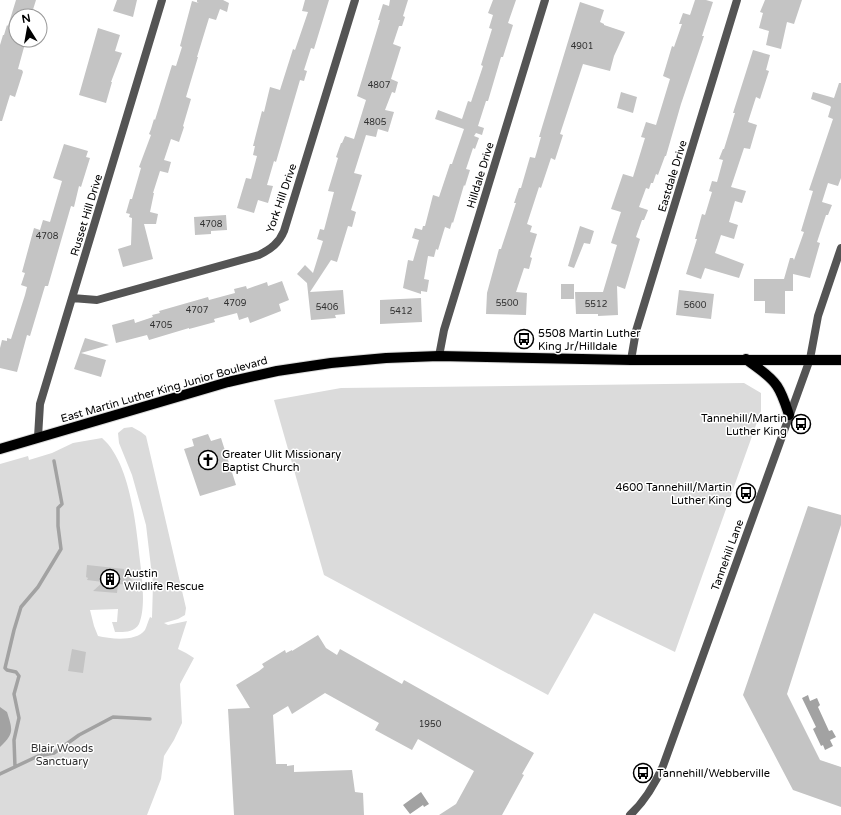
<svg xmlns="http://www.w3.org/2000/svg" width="841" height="815" viewBox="0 0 841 815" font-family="'Varela Round',sans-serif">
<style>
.green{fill:#dbdbdb}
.water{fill:#a2a2a2}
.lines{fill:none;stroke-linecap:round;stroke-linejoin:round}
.stream{stroke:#a2a2a2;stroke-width:3.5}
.building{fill:#c4c4c4}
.primary-casing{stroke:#dbdbdb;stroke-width:12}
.minor{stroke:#545454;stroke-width:8}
.tertiary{stroke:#545454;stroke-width:8}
.primary{stroke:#000;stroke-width:10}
.labels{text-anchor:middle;stroke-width:3;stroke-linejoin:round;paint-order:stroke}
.number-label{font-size:9px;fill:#313131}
.street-label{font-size:11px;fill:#000;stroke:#fff}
.poi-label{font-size:11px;fill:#000;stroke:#fff;text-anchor:start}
.park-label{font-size:11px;fill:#323232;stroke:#fff}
</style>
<rect width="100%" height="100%" fill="#fff"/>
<!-- green -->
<path class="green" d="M744 383 761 393V411L675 652 594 613 548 695 324 575 274 400 341 388Z
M132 427 141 432 146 436 186 608 185 615 178 619 164 623 168 625 187 621 178 649 186 653 194 658 180 684 182 723 174 740 164 756 161 779 147 815H0V464L28 456 29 460 52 453 73 443 102 438C130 462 136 525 140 561 142 578 146 608 139 624 134 633 123 632 115 632L112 622H117L118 609 90 610 94 626 98 636C111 639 136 642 145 630 147 626 148 621 150 617L152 618 153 584 146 525 132 475 119 443 118 433 124 428Z"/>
<!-- water -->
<path class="water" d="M808 695 810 701 817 698 820 705 818 707 829 731 832 730 836 737 830 740 833 746 825 750 823 745 821 746 813 729 816 727 802 698Z
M0 707 7 712C13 731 14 733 0 747Z
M421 792 429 804 424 807 423 805 410 814 403 805Z"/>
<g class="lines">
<!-- stream -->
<path class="stream" d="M15 767 14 740 19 718 14 694 19 676 16 672 7 670 5 668 14 630 21 607 38 587 61 549 58 526V508L62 504 54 461
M0 774 38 756 54 753 79 735 113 717 150 719"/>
</g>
<!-- building -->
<path class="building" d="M16 0H36L31 16H16V40H26L18 69 22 70 23 72 15 97 10 95 2 121H0V45L3 35H4L7 25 8 26Z
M117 0H137L133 17 113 11Z
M197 0H223L229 3 227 12 220 9 216 20 209 18 197 57H198L186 97 191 99 183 126 184 127 179 142 171 139 164 160 171 162 168 173 160 171 153 193H154L150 212 158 214 156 224H144L153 259 123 267 118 249 131 245 132 218 129 217 130 214 126 213 130 199H132L141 168 139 167 151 135 149 134 151 129 154 119 155 120 172 65 176 66 182 47 180 46 192 1 199 3 197 2Z
M305 0H329L314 49 311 48 304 70 307 71 304 81 300 80 276 162 274 161 267 185 273 186 268 203 258 200 254 213 237 208 246 178 251 179 257 156 253 155 255 146H253L262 111 264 112 270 87 280 90 293 49 295 50 308 12 302 11Z
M390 0H408L403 16 405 17 402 26H399L393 44 401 47 391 79 398 82 395 93 392 92 385 110 394 112 388 132 378 129 376 137 366 135 354 173 362 175 351 210 356 212 352 227 348 226 337 262 331 260 310 292 343 290 345 314 335 315 336 318 311 320 307 283 297 274 305 265 313 273 323 241 317 239 320 229 324 230 334 192 328 191 338 158 336 157 341 143H342L345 136 354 139 366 100 357 96 377 30 380 20H378L383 4 389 6Z
M493 0H516L508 23 513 25 503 57H501L488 101H486L478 126 484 128 482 135 476 133 474 136 479 138 475 149 473 148 466 169 470 170 465 186 464 185 453 223 452 222 450 229 445 227 438 250 436 249 434 257 428 256 424 279 429 280 427 292 421 291V294L403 288 408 260 413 261 419 240 412 238 415 228 422 230 423 226H425L433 195 439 197 450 164H452L464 129 435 119 438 110 462 119 468 101 471 102 483 66 481 65 492 29 489 28 493 15 488 13Z
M695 0H706L713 2 702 36H704L681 104 666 156H665L658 175 656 174 653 183H651L649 189 646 188 639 207 648 210 644 220H642L636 237 640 239 625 289 617 286 618 315 598 316V314H576L575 292H603L617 245 611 243 621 212 611 209 623 174 633 177 645 138 641 137 646 122 656 125 670 79 663 76 672 46 674 47 682 24H679L683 13 690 15Z
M765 0H802L794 24 787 22 781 49 766 45 769 31 759 28 763 13 760 12Z
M580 2 604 10 600 22 604 24V25L625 32 614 56 610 71 583 64 560 134 563 135 555 160 551 158 541 188 539 187 527 224 532 226 530 232 537 234 530 257 532 258 529 269 524 268 516 292 527 293 526 315 486 314 487 293 499 249H501L516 203H514L519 188H521L530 157 535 158 541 137H539Z
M98 28 120 35 115 51 122 53 111 82H112L106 103 79 95Z
M753 50 770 55 766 70 769 71 760 99 756 97 748 122 757 125 750 149 744 148 731 187 746 191 742 203 735 201 729 222 738 225 734 239 721 235 715 253 744 264 739 278 705 268 701 279 686 274 697 239H695L702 214 705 215 712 192 709 191 712 181 717 182 723 160 719 159 723 149H724L735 113H733Z
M839 83H841V178L838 186 828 183 822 202 832 205 828 215H826L817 242 820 243 810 278 793 274V291H785V314L765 313V301H754V279H784L790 258H793L794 260 804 232 801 231 813 191 809 190 833 119 828 117 831 107 830 106 811 99 813 92 834 98Z
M621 92 637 97 633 113 617 108Z
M64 144 88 151 86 157 90 158 81 187 79 186 74 207 71 206 48 286H45L30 336 27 335 17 372 0 368V348L2 340 7 341V338L11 339 25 295 27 287 21 285 25 273 22 272 34 228 40 230 43 220 50 222 62 181 53 178Z
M226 215 227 230 211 231V234L195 235 194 217Z
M580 226 594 231 590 244 584 243 574 268 568 266Z
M282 281 289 300 279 304 281 311 250 323 248 317 239 320 237 313 214 319 215 322 189 329V328L149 340 147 335 116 343 112 325 134 319 135 323 153 317 152 315 160 313 159 311 208 297 209 300 235 293 234 289 246 286 247 289 267 282 268 286Z
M561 284H574V299H561Z
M679 290 714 294 711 319 676 315Z
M421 298 422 322 380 324V300Z
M85 338 109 345 81 353 106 360 101 377 74 369Z
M208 434 211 441 221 438 236 485 200 496 184 449 194 446 192 439Z
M808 506 841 515V525L787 694 820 760 841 767V807L793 790 743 695Z
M87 565 124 569V573L132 574 131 585 118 584 117 593 93 591 103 582 87 580 88 578 86 577Z
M318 635 326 648 337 655 340 649 402 684 404 680 534 753 522 774 524 775 502 815H439L456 804 474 771 418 739 412 750 375 730 379 723 325 693 292 714 288 706 273 715 276 764H287V766L294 765V772L352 770 355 792 363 793 364 815H234L228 709 250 708 236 685 259 671 264 667 262 664 285 650 286 653 292 650V651Z
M72 649 86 652 83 673 68 671Z"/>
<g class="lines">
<defs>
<path id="primary" d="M746 359C756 367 770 375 777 386 783 395 786 406 789 415
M0 449 228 382 277 371 331 363 386 358 439 356 631 360H841"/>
</defs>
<!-- primary casing -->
<use href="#primary" class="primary-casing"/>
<!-- minor -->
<path class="minor" d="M72 298 97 300 259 255C271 249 279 243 284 231L355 0
M439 356 444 330 545 0
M810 359 818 316 841 248
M631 360 636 331 737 0
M38 437 40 404 162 0"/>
<!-- tertiary -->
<path class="tertiary" d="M630 815C645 801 655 784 663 766L810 359"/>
<!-- primary -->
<use href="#primary" class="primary"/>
</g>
<!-- icons -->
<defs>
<symbol id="bus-ring" viewBox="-11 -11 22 22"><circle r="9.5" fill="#fff" stroke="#000" stroke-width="1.5"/><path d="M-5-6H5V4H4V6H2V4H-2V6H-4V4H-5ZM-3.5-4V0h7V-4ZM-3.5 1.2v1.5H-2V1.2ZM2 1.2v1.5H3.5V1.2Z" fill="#000"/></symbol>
<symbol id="church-ring" viewBox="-11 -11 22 22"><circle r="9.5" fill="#fff" stroke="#000" stroke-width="1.5"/><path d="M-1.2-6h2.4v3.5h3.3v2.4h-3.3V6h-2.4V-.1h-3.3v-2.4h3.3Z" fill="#000"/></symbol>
<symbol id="building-ring" viewBox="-11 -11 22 22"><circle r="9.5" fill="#fff" stroke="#000" stroke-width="1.5"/><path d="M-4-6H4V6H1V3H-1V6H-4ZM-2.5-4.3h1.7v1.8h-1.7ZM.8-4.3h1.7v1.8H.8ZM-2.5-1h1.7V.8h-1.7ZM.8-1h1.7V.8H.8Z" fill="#000"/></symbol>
</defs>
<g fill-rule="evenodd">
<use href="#bus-ring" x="513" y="328" width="22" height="22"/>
<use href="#bus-ring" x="790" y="413" width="22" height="22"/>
<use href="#church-ring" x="197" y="449" width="22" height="22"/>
<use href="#bus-ring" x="735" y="482" width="22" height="22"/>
<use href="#building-ring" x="99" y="568" width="22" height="22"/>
<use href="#bus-ring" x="632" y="762" width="22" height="22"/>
</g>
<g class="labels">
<!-- number labels -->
<g class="number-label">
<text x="582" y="49">4901</text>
<text x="379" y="88">4807</text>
<text x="375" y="125">4805</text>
<text x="211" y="227">4708</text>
<text x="47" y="239">4708</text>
<text x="235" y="306">4709</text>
<text x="507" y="306">5500</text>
<text x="596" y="307">5512</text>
<text x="695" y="308">5600</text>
<text x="327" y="310">5406</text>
<text x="197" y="313">4707</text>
<text x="401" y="314">5412</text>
<text x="161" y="328">4705</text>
<text x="430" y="727">1950</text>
</g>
<!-- street labels -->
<g class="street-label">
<text transform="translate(480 175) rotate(-73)" y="4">Hilldale Drive</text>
<text transform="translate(672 176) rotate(-73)" y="4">Eastdale Drive</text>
<text transform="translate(281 198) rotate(-71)" y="4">York Hill Drive</text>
<text transform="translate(86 215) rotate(-73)" y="4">Russet Hill Drive</text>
<text transform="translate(164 389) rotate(-16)" y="4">East Martin Luther King Junior Boulevard</text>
<text transform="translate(727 555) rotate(-70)" y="4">Tannehill Lane</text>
</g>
<!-- poi labels -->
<g class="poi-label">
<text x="538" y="337">5508 Martin Luther<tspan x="538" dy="13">King Jr/Hilldale</tspan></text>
<text x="787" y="422" text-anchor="end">Tannehill/Martin<tspan x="787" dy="13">Luther King</tspan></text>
<text x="222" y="458">Greater Ulit Missionary<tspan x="222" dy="13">Baptist Church</tspan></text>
<text x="732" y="491" text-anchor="end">4600 Tannehill/Martin<tspan x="732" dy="13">Luther King</tspan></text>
<text x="124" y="577">Austin<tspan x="124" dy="13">Wildlife Rescue</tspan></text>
<text x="657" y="777">Tannehill/Webberville</text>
</g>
<!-- park labels -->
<g class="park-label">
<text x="62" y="752">Blair Woods<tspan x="62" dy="13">Sanctuary</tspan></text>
</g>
</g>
<!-- north arrow -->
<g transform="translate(28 28) rotate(349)"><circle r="19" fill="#ffffff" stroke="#999999"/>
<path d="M0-3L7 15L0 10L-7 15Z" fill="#000000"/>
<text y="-6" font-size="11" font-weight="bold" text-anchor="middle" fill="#000000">N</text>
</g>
</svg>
